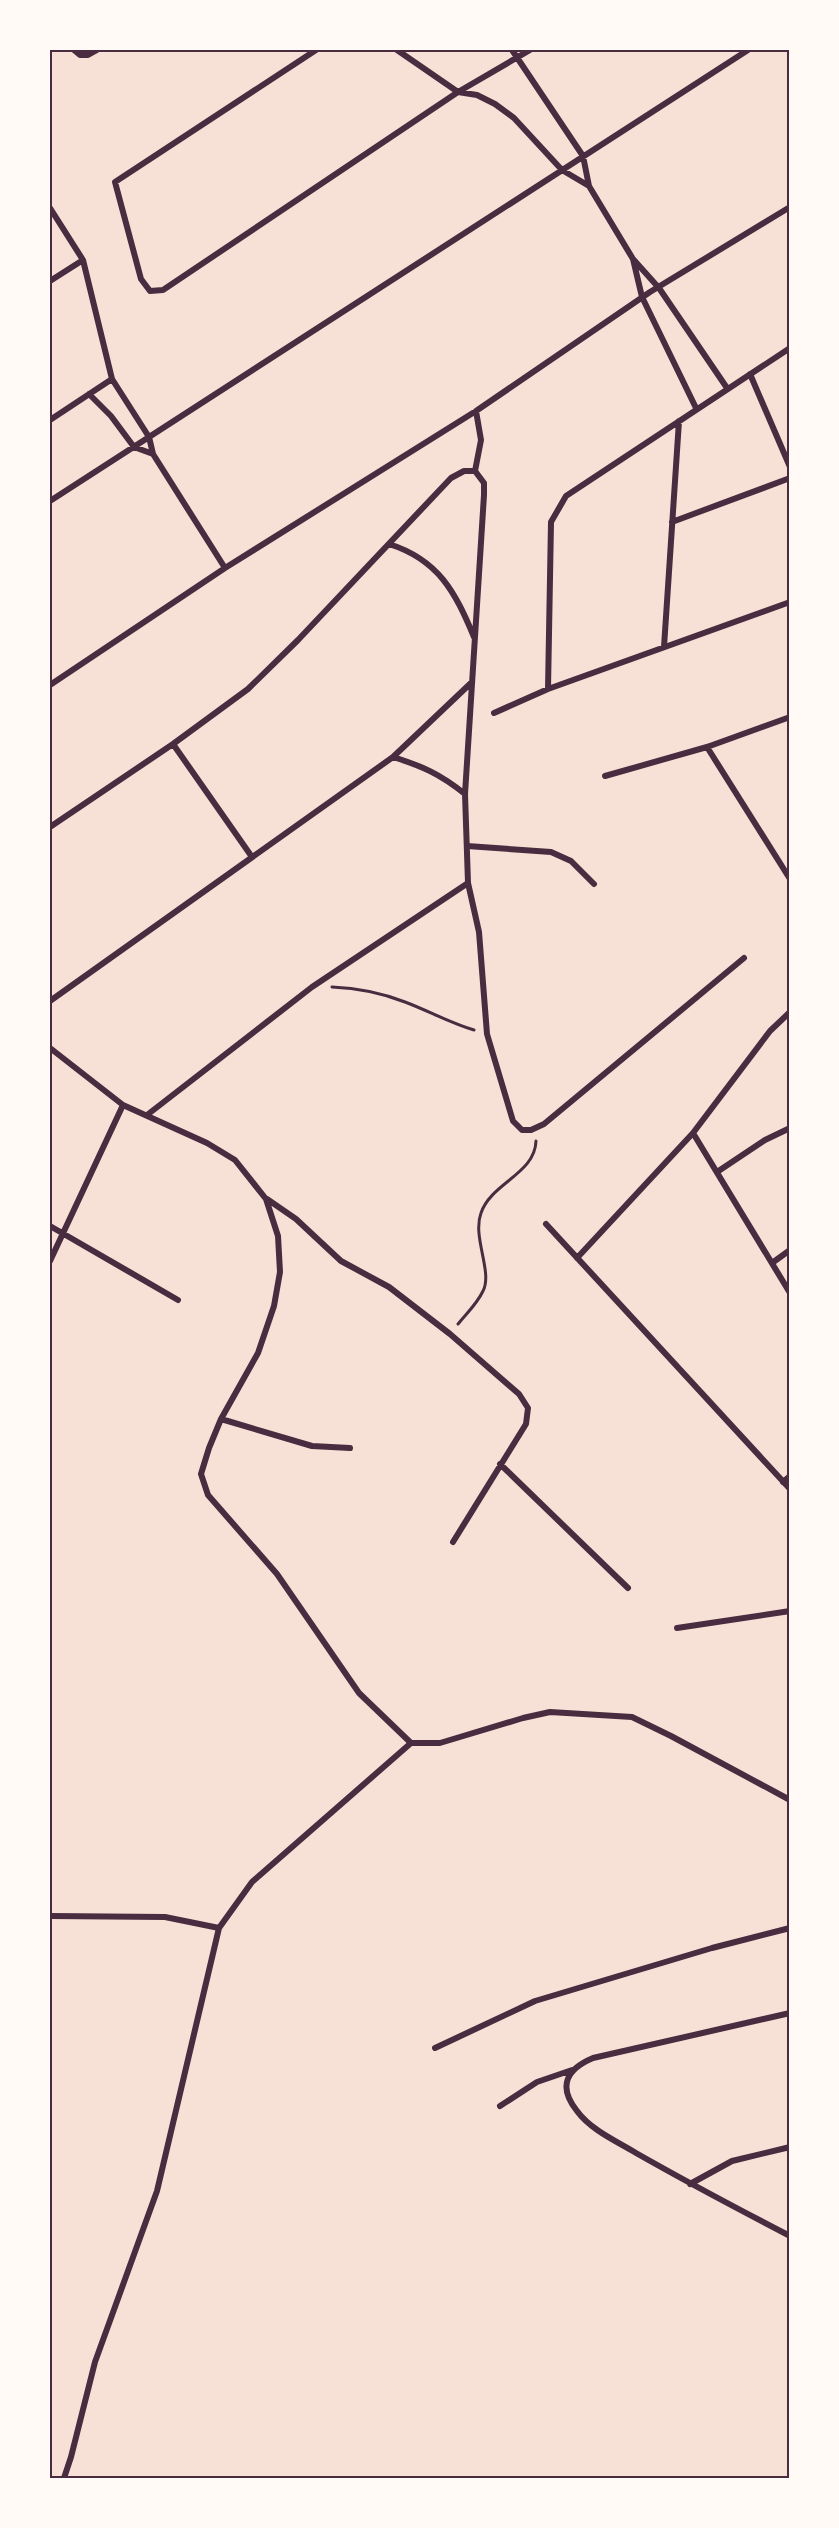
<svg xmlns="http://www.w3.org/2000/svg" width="839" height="2528" viewBox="0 0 839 2528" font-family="Signika,sans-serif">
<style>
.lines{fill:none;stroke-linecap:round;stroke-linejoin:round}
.path{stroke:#4a2c40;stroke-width:3}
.minor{stroke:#4a2c40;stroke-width:6}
.neatline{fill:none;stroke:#4a2c40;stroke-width:2}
</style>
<rect width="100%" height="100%" fill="#f7e1d7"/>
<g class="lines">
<!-- path -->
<path class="path" d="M332 987C357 988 382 993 405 1002 429 1011 450 1023 474 1030
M458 1324C466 1314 477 1304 483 1291 493 1272 472 1237 481 1213 491 1183 535 1174 536 1141"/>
<!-- minor -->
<path class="minor" d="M74 50 80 55H88L97 50
M316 50 115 182 141 279 150 291 163 290 458 92 530 50
M397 50 458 92 477 95 495 104 514 118 562 170 589 186
M512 50 583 156 589 186 633 259 659 288 727 388
M50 208 83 260 112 379 149 437 153 454 225 568
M633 259 642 297 696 408
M50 281 83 260
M750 374 790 467
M89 394 111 416 134 447 153 454
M50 420 112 379
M475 471 484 483V495L465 794 468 883 479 932 487 1034 513 1121 522 1130H531L544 1124 744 958
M475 471 481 440 476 411
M50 501 748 50
M672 522 790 478
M389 544C439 560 455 592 474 637
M664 647 679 421
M50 685 225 568 476 411 650 292 790 207
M548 689 551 522 566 496 790 348
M494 713 548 689 790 602
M173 744 252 857
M707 747 790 879
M393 757C422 766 440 774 465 794
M605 776 707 747 790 717
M50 827 173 744 248 689 298 640 451 478 464 471H475
M467 846 551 852 571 861 594 884
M50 1001 393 757 472 682
M50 1048 123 1105 207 1143 235 1160 266 1199 278 1236 280 1272 274 1306 258 1353 221 1419 209 1448 201 1474 208 1495 277 1574 359 1693 411 1743H440L523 1718 550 1712 632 1717 671 1736 790 1800
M147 1115 312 987 468 883
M693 1133 790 1293
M717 1172 765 1140 790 1128
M267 1199 296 1219 341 1261 389 1287 450 1334 519 1394 528 1408 526 1424 453 1542
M546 1224 790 1489
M50 1226 178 1300
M577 1258 693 1133 770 1031 790 1012
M50 1261 123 1105
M772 1263 790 1250
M221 1419 312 1446 350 1448
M500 1464 628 1588
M783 1482 790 1476
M677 1628 790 1611
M50 1916 165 1917 219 1928
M790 2013 593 2058C567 2069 557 2086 577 2111 591 2130 616 2141 636 2153 687 2182 738 2209 790 2236
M435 2048 535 2001 712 1948 790 1928
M500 2106 537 2082 572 2070
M690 2184 732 2161 790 2147
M64 2478 71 2457 95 2362 157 2191 219 1928 252 1882 411 1743"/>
</g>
<!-- border -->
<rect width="839" height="2528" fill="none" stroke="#fffaf5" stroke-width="102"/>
<rect x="51" y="51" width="737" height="2426" class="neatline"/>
</svg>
